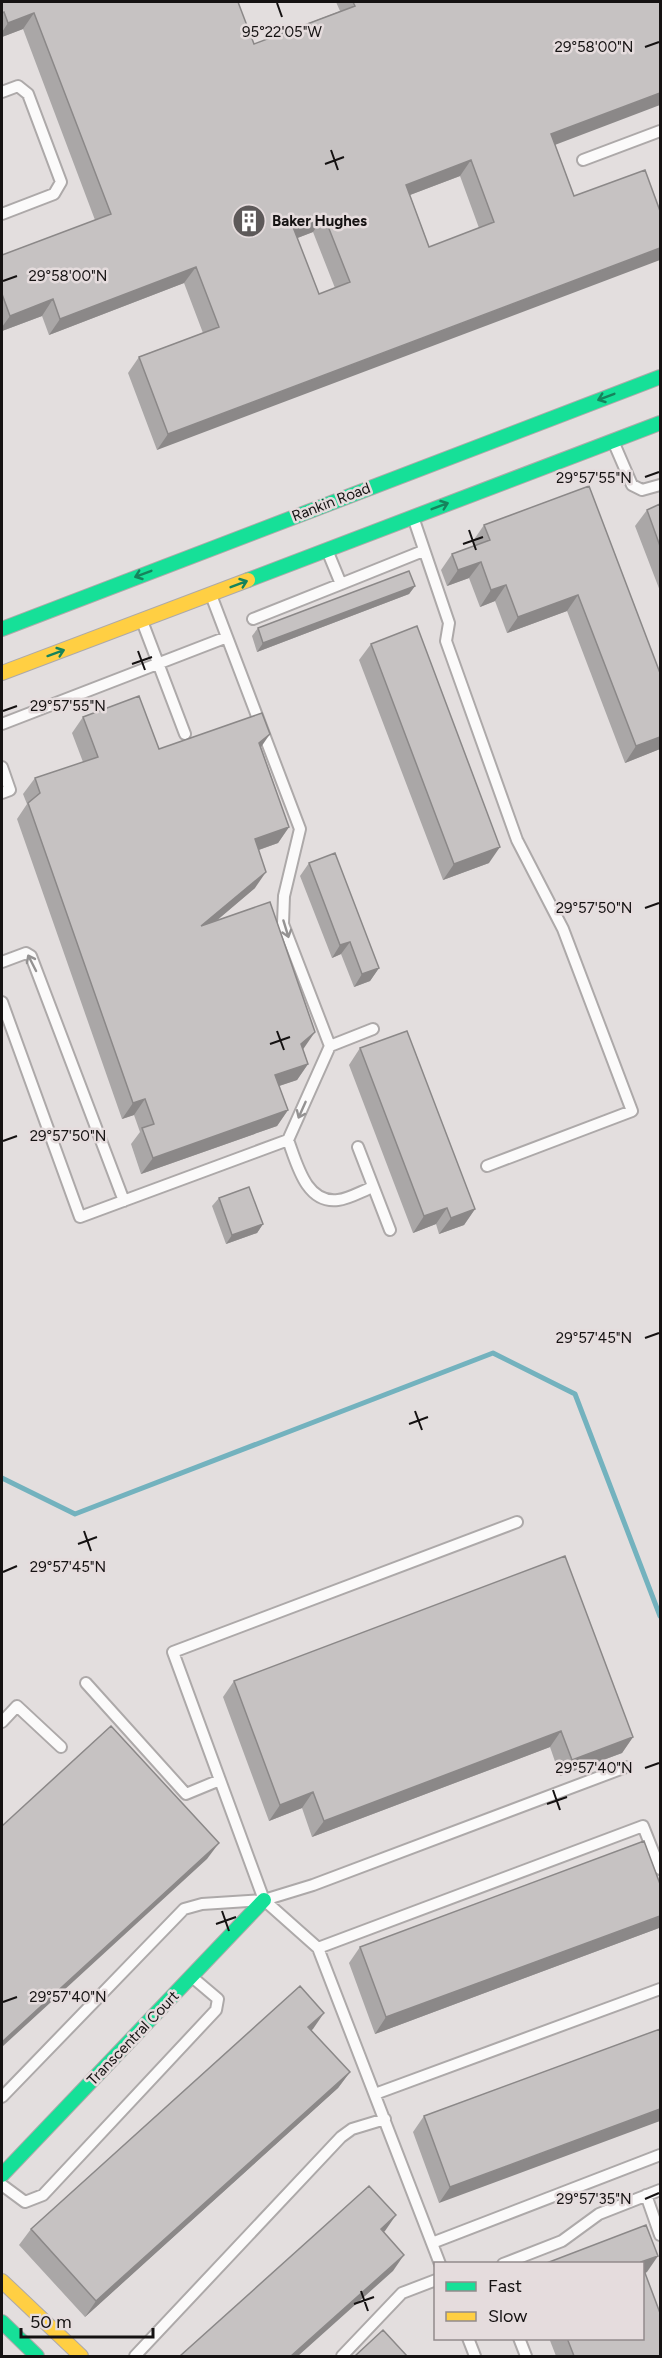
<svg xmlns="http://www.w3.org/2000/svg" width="662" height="2358" viewBox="0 0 662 2358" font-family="Figtree,sans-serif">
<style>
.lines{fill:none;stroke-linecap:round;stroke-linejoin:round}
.stream{stroke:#73b2be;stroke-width:5}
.lane-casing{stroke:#ada9a9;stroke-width:14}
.fast-casing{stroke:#ada9a9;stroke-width:16}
.slow-casing{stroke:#ada9a9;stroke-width:16}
.lane{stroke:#fbfafa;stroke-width:10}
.fast{stroke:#16e098;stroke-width:14}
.slow{stroke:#ffcf43;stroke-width:14}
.wall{fill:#aaa7a7;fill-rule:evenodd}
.shaded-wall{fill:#8b8888}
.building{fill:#c6c2c2;stroke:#8b8888;stroke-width:1.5;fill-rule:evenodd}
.oneway{stroke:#16835c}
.oneway2{stroke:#949292}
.ticks{fill:none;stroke:#151212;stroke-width:2}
.labels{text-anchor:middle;stroke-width:5;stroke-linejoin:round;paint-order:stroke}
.poi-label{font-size:15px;font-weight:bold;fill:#151212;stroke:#e5dcdd;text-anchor:start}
.street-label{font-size:15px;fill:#151212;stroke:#e5dcdd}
.ticks-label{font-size:15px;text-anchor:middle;fill:#151212;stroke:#e5dcdd;stroke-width:5;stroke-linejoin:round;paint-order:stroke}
</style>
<rect width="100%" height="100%" fill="#e3dede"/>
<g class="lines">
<!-- stream -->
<path class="stream" d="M2 1478 75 1514 493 1353 575 1394 660 1616"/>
<defs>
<path id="lane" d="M2 92 18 86 28 94 61 182 54 194 2 214
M583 160 660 131
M613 441 632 485 642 490 660 485
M413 517 449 623 446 641 517 840 563 929 632 1111 487 1166
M327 550 341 584 423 551
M211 595 300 829 284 896 283 924 330 1046 288 1140C297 1164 306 1204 338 1200 349 1199 362 1191 373 1187
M253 619 341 584
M142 621 185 734
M2 724 227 637
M2 767 10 790 2 793
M2 962 26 953 31 956 124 1201
M2 1002 80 1217 288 1140
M330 1046 373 1029
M358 1147 390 1230
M86 1683 186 1794 220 1780
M2 1722 17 1706 61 1747
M318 1948 643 1826 660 1869
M375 2094 660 1989
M2 2097 184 1909 202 1904 264 1900 313 1885 626 1767
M2 2185 25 2202 43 2195 216 2010 218 1999 192 1977
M646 2195 660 2235
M432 2243 660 2155
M440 2264 318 1948 264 1900 173 1652 517 1522
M503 2264 562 2241 599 2214 660 2190
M468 2338 475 2356
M519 2338 526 2356
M135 2356 341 2137 352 2129 385 2119
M342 2356 402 2293 436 2280"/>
<path id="fast" d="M248 580 660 423
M2 629 660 377
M2 2175 264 1900
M2 2322 37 2356"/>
<path id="slow" d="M2 673 248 580
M2 2281 81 2356"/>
</defs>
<!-- lane casing -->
<use href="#lane" class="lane-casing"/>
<!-- fast casing -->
<use href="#fast" class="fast-casing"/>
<!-- slow casing -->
<use href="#slow" class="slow-casing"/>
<!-- lane -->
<use href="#lane" class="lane"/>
<!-- fast -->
<use href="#fast" class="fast"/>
<!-- slow -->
<use href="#slow" class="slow"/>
</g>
<!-- wall -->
<path class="wall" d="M2 2 254 44 340 11 336 2H660L555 145 574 196 157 450 128 373 139 357 203 333 184 283 49 335 42 316 2 331V255L95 220 23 29 2 37ZM460 176 479 228 429 247 410 195ZM313 232 335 288 319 294 297 238Z
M589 486 660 749 625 763 567 611 507 633 495 601 480 607 469 578 447 586 441 570 452 554 475 546 473 541 484 525Z
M660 504V591L635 526 647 510Z
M415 586 409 594 257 652 252 636 258 628Z
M371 644 489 863 443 880 359 660Z
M83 717 159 749 261 747 289 827 278 843 259 850 255 888 215 922 304 1048 303 1049 308 1064 297 1080 279 1086 288 1110 277 1126 141 1174 131 1144 140 1132 134 1115 122 1119 17 819 27 804 23 794 35 778 83 762 72 733Z
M309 863 379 968 370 981 354 987 341 954 332 958 300 876Z
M360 1048 475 1209 464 1225 439 1234 436 1224 413 1233 349 1065Z
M219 1198 263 1224 257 1233 226 1244 212 1206Z
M234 1681 633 1737 622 1753 560 1776 550 1747 312 1837 302 1808 269 1821 223 1697Z
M659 1928 375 2034 349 1963 360 1947Z
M313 2029 311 2030 350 2072 338 2088 85 2317 19 2245 31 2229Z
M660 2029 439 2203 413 2132 424 2116Z
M642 2264 647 2272 645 2273 660 2356H556L549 2338H642Z"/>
<!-- shaded-wall -->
<path class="shaded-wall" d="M34 13 23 29 2 37V32L8 23Z
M660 93V105L539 151 551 134Z
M471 160 460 176 394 201 406 185Z
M324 216 313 232 282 244 293 227Z
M660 248V260L157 450 168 434Z
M196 267 184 283 49 335 60 319Z
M53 299 42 316 2 331V327L10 316Z
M481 562 469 578 447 586 458 570Z
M506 585 495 601 480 607 491 590Z
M415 586 409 594 257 652 263 643Z
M578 595 567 611 507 633 518 617Z
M270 734 259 750V743Z
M660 737V749L625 763 636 746Z
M289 827 278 843 244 855 255 839Z
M500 847 489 863 443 880 454 864Z
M266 872 255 888 190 943 201 926Z
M350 942 341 954 332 958 340 945Z
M379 968 370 981 354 987 362 974Z
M315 1032 304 1048 290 1060 301 1044Z
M308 1064 297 1080 264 1091 275 1075Z
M145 1099 134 1115 122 1119 133 1103Z
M288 1110 277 1126 141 1174 153 1158Z
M447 1208 436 1224 413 1233 424 1216Z
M475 1209 464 1225 439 1234 451 1218Z
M263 1224 257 1233 226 1244 232 1235Z
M561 1731 550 1747 312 1837 324 1821Z
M633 1737 622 1753 560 1776 572 1760Z
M313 1792 302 1808 269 1821 280 1805Z
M219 1843 207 1859 2 2047V2042Z
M660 1916V1927L659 1928 375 2034 386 2017Z
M324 2013 313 2029 297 2043 308 2027Z
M350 2072 338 2088 85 2317 96 2301Z
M660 2109V2121L439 2203 450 2187Z
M396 2215 385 2231 369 2245 381 2229Z
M404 2255 393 2271 298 2356H291Z
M658 2256 647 2272 642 2274V2264H641V2262Z"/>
<!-- building -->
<path class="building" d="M2 2H238L254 44 355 6 353 2H660V93L551 134 574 196 645 170 660 211V248L168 434 139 357 219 327 196 267 60 319 53 299 10 316 2 294V255L111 214 34 13 8 23 4 12 2 13ZM471 160 494 222 429 247 406 185ZM324 216 350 282 319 294 293 227Z
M589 486 660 673V737L636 746 578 595 518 617 506 585 491 590 481 562 458 570 452 554 490 540 484 525Z
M660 504V546L647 510Z
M409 571 415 586 263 643 258 628Z
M417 626 500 847 454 864 371 644Z
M139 696 159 749 262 713 270 734 259 743 289 827 255 839 266 872 201 926 270 902 315 1032 301 1044 308 1064 275 1075 288 1110 153 1158 142 1128 154 1124 145 1099 133 1103 28 803 40 793 35 778 98 757 83 717Z
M335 853 379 968 362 974 350 942 340 945 309 863Z
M407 1031 475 1209 451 1218 447 1208 424 1216 360 1048Z
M249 1187 263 1224 232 1235 219 1198Z
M565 1556 633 1737 572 1760 561 1731 324 1821 313 1792 280 1805 234 1681Z
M111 1726 219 1843 2 2042V1826Z
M644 1841 660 1884V1916L386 2017 360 1947Z
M300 1986 324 2013 308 2027 350 2072 96 2301 31 2229Z
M660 2029V2109L450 2187 424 2116Z
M369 2186 396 2215 381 2229 404 2255 291 2356H180Z
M646 2225 658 2256 641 2262 642 2264H544Z
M642 2265 660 2313V2356H574L567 2338H642Z
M383 2330 407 2356H355Z"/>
<!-- one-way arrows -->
<defs><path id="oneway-shaft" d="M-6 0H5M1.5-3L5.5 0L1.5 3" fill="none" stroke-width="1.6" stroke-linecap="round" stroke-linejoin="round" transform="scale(1.5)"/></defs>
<g class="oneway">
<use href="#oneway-shaft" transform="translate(606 397) rotate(159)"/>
<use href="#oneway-shaft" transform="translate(440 506) rotate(-21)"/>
<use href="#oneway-shaft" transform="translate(143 574) rotate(159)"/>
<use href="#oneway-shaft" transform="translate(239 584) rotate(-21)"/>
<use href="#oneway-shaft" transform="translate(56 653) rotate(-20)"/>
</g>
<g class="oneway2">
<use href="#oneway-shaft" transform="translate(286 929) rotate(73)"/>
<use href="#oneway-shaft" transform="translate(32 963) rotate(-117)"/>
<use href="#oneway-shaft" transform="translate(302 1110) rotate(114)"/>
</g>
<!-- ticks -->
<path class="ticks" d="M277 3 282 17M645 47 659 42M331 150 338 170M325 164 344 157M3 281 17 276M645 477 659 472M469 530 476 550M463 544 483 537M138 651 145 670M132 664 152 657M3 711 17 706M645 908 659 903M277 1031 284 1050M270 1044 290 1037M3 1141 17 1136M645 1338 659 1333M415 1411 422 1430M409 1424 428 1417M84 1531 91 1551M78 1544 97 1537M3 1572 17 1566M645 1768 659 1763M553 1790 560 1810M547 1804 567 1797M222 1911 229 1931M216 1924 236 1917M3 2002 17 1997M645 2199 659 2193M361 2291 368 2311M354 2304 374 2297"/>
<!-- icons -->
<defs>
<symbol id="building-disc" viewBox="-11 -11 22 22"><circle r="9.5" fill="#5d5959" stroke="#e5dcdd"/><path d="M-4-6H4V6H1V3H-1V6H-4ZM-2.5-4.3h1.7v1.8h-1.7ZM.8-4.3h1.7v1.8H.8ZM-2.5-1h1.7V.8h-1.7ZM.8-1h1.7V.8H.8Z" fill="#fff"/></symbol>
</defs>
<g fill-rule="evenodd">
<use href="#building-disc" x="230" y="202" width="38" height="38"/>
</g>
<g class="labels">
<!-- poi labels -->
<g class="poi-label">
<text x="272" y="226">Baker Hughes</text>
</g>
<!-- street labels -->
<g class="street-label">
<text transform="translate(331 502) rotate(-21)" y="5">Rankin Road</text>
<text transform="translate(133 2038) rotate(-46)" y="5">Transcentral Court</text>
</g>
</g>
<g class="ticks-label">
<text x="282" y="37">95°22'05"W</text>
<text x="594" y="52">29°58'00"N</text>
<text x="68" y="281">29°58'00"N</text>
<text x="594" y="483">29°57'55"N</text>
<text x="68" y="711">29°57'55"N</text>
<text x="594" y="913">29°57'50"N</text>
<text x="68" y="1141">29°57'50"N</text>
<text x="594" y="1343">29°57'45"N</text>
<text x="68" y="1572">29°57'45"N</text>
<text x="594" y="1773">29°57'40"N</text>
<text x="68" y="2002">29°57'40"N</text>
<text x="594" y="2204">29°57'35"N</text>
</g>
<!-- border -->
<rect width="662" height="2358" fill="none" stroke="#151212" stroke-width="6"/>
<!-- legend -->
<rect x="434" y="2262" width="210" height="78" fill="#e5dcdd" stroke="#928b8c" stroke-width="1.5"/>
<rect x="446" y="2282" width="30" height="9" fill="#16e098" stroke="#928b8c" stroke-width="1.5"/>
<text x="488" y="2292" font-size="18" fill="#151212">Fast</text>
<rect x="446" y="2312" width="30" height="9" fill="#ffcf43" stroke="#928b8c" stroke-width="1.5"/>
<text x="488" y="2322" font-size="18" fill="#151212">Slow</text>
<!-- scale -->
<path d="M21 2328v9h132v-9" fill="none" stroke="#151212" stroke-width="3"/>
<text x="30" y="2328" font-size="18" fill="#151212" stroke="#e5dcdd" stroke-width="4.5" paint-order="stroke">50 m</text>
</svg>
